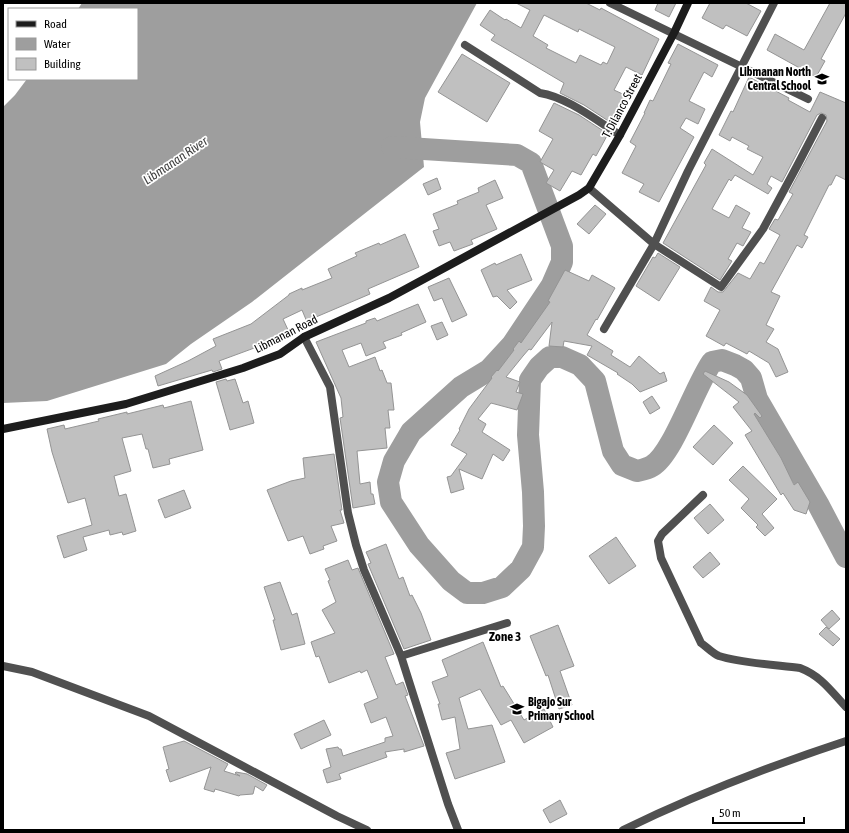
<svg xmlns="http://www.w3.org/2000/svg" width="849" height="833" viewBox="0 0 849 833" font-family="'Asap Condensed',sans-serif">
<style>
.water{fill:#9e9e9e}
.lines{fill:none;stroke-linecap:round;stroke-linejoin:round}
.river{stroke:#9e9e9e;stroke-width:22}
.building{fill:#c0c0c0;stroke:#949494;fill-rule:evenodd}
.minor{stroke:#505050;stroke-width:8}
.secondary{stroke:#1d1d1d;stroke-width:8}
.labels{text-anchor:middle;stroke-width:3.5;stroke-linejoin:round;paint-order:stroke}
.poi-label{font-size:12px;font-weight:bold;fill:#000;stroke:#fff;text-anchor:end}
.street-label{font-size:12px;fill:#000;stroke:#fff}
.water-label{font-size:13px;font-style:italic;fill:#3f3f3f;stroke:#fff}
.neighbourhood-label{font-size:13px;font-weight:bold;fill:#000;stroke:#fff}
</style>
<rect width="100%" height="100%" fill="#fff"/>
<!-- water -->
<path class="water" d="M82 3H477L425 98 420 122 424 167 252 302 191 344 166 364 47 401 3 403V107L15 95 27 79H137V9H78Z"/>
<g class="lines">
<!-- river -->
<path class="river" d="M392 147 517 155 531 163 562 246V262L552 285 512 345 489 370 461 387 411 432 394 461 388 482 391 502 419 545 451 581 467 593H483L502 587 521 569 533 547 534 526 533 492 528 435 530 380 539 367 550 357H562L580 365 595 381 613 451 622 465 637 471C641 470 647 469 652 466 673 454 695 386 712 362L722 360 735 365 744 370 751 378 757 399 818 504 846 557"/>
</g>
<!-- building -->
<path class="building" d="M516 3H586L600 10 601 8 659 39 642 75 626 67 614 90 627 96 613 124 584 105 560 93 564 83 491 40 495 35 480 25 490 10 505 20 506 19 521 28 530 10ZM544 15 578 32 579 29 615 47 607 64 603 62 601 65 580 55 576 63 546 48 548 45 533 36Z
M658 3H676L669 17 655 10Z
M710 3H746L761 11 747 36 726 25 723 29 702 18Z
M830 3H846V13L821 59 825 61 816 77 767 50 775 34 804 50Z
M678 44 718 65 712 77 704 72 689 101 705 109 698 124 686 118 680 128 694 137 659 202 639 192 644 184 622 173 636 146 630 142 645 113H644L650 100 653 101 671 64 668 63Z
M462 54 510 83 487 122 438 92Z
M749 77 789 98 788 100 810 112 820 92 846 103V180L836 175 831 185H829L804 235 808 237 802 248 797 245 771 292 780 296 766 325 774 329 766 342 778 349 788 372 776 377 769 363 749 351 747 354 726 343 724 346 706 336 720 310 704 301 711 287 718 292H723L738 273 750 279 760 262 764 264 780 235 769 229 775 219 778 220 793 194 789 192 827 121 826 115 821 113 817 115 782 182 771 176 767 184 772 188 768 194 735 175 731 181 729 179 712 209 729 218 736 205 750 213 742 228 751 232 743 246 737 243 728 259 732 261 720 280 663 243 706 165 704 163 712 149 753 175 763 157 747 149 749 146 732 137 730 141 719 135 731 111 733 112Z
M554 103 579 115 608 134 596 156 593 154 581 175 572 171 560 191 546 183 554 170 540 162 553 139 539 131Z
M437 178 441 189 428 195 423 184Z
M495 180 503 198 486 205 497 229 471 240 473 244 454 251 450 242 439 246 433 231 439 229 433 214 458 204 457 201 479 192 478 188Z
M595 205 606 214 589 234 577 224Z
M405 234 419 267 368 289 370 294 316 317V318L307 322 302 310 283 319 289 332 257 347 219 361 222 369 213 372 212 370 158 386 155 376 188 361 216 346 213 339 251 324 289 295V294L302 288V290L332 278 328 269 357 256 355 253 379 243 380 245Z
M658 253 680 267 659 301 636 286 653 257 655 258Z
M521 254 532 280 507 290 517 302 510 309 497 296 493 297 481 270 495 263 496 265Z
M565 270 589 281 592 275 615 288 597 320 596 319 587 335 613 351 611 355 630 367 639 356 660 374 664 372 667 381 640 392 632 384 617 374 618 373 587 355 592 346 564 341 563 347 549 346 552 322 531 350 529 349 523 356 506 377 520 382 516 392 523 394 517 410 491 403 478 419 486 424 482 432 510 450 503 461 493 454 482 479 459 469 464 489 451 493 447 477 451 476 467 454 451 445 460 430 459 429 469 409 492 378 491 377 497 370 498 371 514 350 513 349 519 341 521 343 550 302 548 301Z
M449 278 467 315 452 322 442 298 434 301 428 287Z
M418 304 426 322 401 333 402 335 383 342 386 348 366 356 361 343 342 350 349 367 375 357 380 371 382 370 387 383H391L394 410H388L390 428H385L387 448 357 451 360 484 370 482 371 494H373L375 504 353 508 340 418 343 417 341 398 316 342 366 323V321L375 318 377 321Z
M442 322 448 335 437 340 431 326Z
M705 371 729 382 747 395 762 416 760 418 755 413 754 414 781 458 794 485 798 482 810 502 806 514 794 510 783 493 781 495 745 435 752 431 733 407 739 402 703 374Z
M226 379 227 381 235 379 243 403 248 401 254 423 230 430 216 382Z
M652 396 660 408 650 414 643 402Z
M191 401 203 450 169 459 170 464 153 468 148 449H146L142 434 122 438 131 471 114 476 119 496 126 494 136 531 123 535 122 532 110 535 109 530 83 537 87 550 64 558 57 536 92 525 85 498 68 503 52 452 47 429 64 425 65 429 99 421 98 419 127 412V414L163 405 164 408Z
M714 425 733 443 713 465 693 447Z
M334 454 342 510H340L344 523 331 526 337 541 323 546 324 549 310 554 303 536 288 541 267 490 291 481 305 478 303 458Z
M743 466 777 499 762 514 774 528 765 536 756 527 758 525 741 508 749 499 729 480Z
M184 490 191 508 165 518 158 500Z
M710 504 724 520 708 534 694 518Z
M616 537 636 566 609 584 589 556Z
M386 544 399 579 403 577 410 596 412 595 421 613 431 640 404 649 368 564 371 563 366 552Z
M710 552 720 564 703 578 693 567Z
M348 560 352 570 358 568 394 654 385 657 396 685 403 682 408 695 405 696 424 746 404 752V749L385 752 387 757 339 774 341 779 327 783 323 770 331 767 326 749 338 747 339 749H341L343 756 385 742V738L393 736 386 717 371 723 364 704 378 698 367 670 361 673 360 671 329 683 319 656 316 657 311 642 335 633 322 610 336 602 328 581 330 580 325 569Z
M280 582 292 615 297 613 305 644 281 650 273 620H275L264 587Z
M832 610 840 619 829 629 821 620Z
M558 625 574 666 560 671 572 705 559 709 548 675 546 676 530 636Z
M826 627 840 639 833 646 819 634Z
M483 642 501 687 503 686 524 720 544 709 553 727 524 743 511 720 501 725 480 689 459 698 468 729 492 725 505 762 455 779 446 753 460 749 455 717 442 720 438 704H440L432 682 448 676 442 660Z
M324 720 331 735 301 749 294 734Z
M184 741 228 764 224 771 240 776 235 773 236 772 247 774 267 785 263 791 255 786 253 794 240 795 239 796 215 789 214 792 204 789 211 767 170 782 166 770 169 769 163 747Z
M560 800 567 814 550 823 543 810Z"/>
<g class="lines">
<!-- minor -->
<path class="minor" d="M610 3 808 99
M465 45 540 93C567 97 597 121 620 135
M589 188 654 244 721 287 763 229 797 166 822 118
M604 329 654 244 688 171 774 3
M304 337 330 387 348 513 356 545 364 570 401 656 448 804 458 830
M703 495 662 534 658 541 661 558 701 643C707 647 712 653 719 656 741 663 776 665 800 668 821 676 831 691 846 707
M401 656 507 623
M3 666 32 672 149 716 337 816 367 830
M623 830C695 795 770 766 846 741"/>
<!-- secondary -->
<path class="secondary" d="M3 429 126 404 243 368 280 354 304 337 389 298 579 195 589 188 620 135 674 33 688 3"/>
</g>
<!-- icons -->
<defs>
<symbol id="school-bare" viewBox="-9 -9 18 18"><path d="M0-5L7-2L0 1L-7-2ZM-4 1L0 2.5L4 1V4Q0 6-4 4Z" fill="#000" stroke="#fff" stroke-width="2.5" paint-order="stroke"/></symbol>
</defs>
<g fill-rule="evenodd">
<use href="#school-bare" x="812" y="69" width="20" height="20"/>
<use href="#school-bare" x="507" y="699" width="20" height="20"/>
</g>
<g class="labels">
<!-- poi labels -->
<g class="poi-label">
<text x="811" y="76">Libmanan North<tspan x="811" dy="14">Central School</tspan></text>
<text x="528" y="706" text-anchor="start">Bigajo Sur<tspan x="528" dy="14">Primary School</tspan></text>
</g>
<!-- street labels -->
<g class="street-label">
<text transform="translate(622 106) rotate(-62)" y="4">T. Dilanco Street</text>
<text transform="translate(286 334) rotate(-27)" y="4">Libmanan Road</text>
</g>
<!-- water labels -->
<g class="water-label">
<text transform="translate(175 160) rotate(-34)" y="5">Libmanan River</text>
</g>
<!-- neighbourhood labels -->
<g class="neighbourhood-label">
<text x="505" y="641">Zone 3</text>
</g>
</g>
<!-- border -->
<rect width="849" height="833" fill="none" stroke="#000000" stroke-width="8"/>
<!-- legend -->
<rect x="8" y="8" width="130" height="72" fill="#ffffff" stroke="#999999"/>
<rect x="16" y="21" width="20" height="6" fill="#1d1d1d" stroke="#999999"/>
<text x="44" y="28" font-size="12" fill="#000000">Road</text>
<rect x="16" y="38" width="20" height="12" fill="#9e9e9e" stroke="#999999"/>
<text x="44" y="48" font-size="12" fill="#000000">Water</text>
<rect x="16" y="58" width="20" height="12" fill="#c0c0c0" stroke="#999999"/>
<text x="44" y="68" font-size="12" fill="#000000">Building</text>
<!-- scale -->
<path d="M713 817v6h91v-6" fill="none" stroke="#000000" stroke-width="2"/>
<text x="719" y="817" font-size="12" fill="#000000" stroke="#ffffff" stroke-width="3" paint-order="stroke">50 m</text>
</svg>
